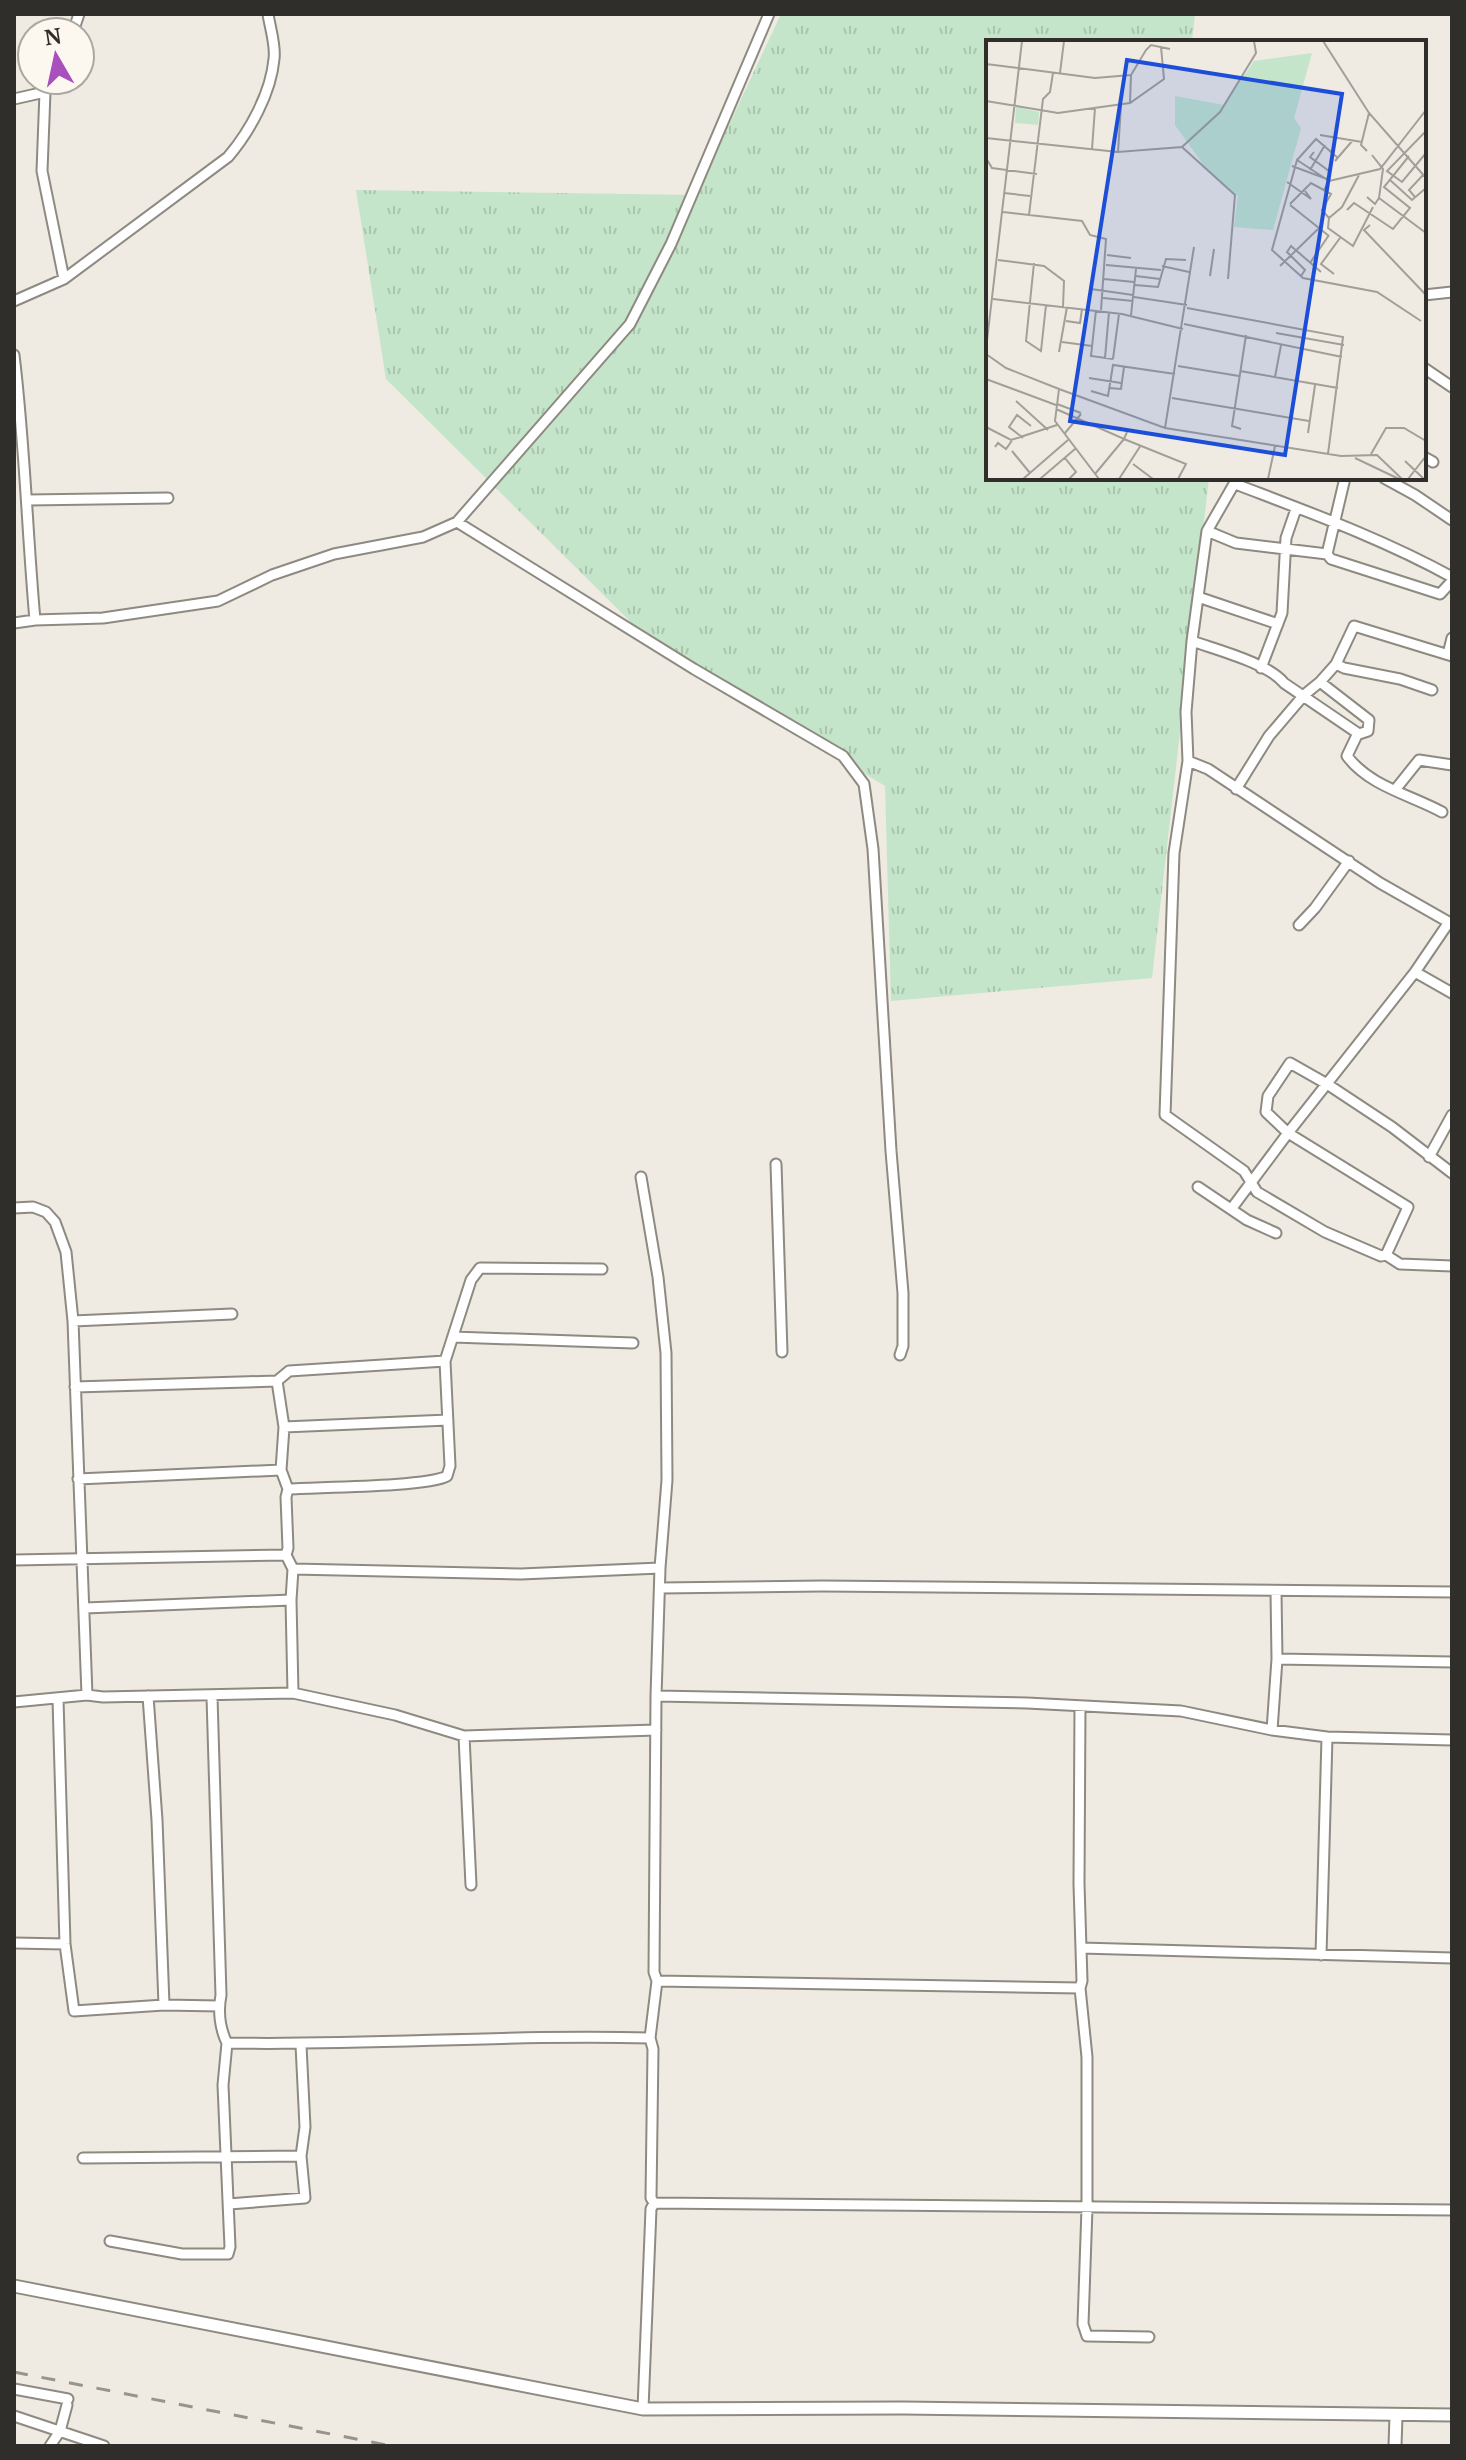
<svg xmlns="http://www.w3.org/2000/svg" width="1466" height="2460" viewBox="0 0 1466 2460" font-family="'PT Serif',serif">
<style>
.grass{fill:url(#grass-tufts)}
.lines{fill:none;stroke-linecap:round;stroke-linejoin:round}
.minor-casing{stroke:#8e8a81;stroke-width:13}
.tertiary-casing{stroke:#8e8a81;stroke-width:15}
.minor{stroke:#fff;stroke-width:9}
.tertiary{stroke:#fff;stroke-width:11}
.rail{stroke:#97948e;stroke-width:3;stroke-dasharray:14 14;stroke-linecap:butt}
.inset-road{fill:none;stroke:#a29f98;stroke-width:2}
.view{fill:#1d4ed8;fill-opacity:0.15;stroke:#1d4ed8;stroke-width:4}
.inset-edge{fill:none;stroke:#2f2e2a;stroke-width:4}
</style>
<defs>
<pattern id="grass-tufts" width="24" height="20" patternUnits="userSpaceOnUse" patternTransform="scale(2)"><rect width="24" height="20" fill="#c4e5ca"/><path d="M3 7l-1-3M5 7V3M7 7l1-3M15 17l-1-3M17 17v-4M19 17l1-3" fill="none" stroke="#a9c5ae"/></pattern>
</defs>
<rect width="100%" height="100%" fill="#efebe2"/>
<!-- grass -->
<path class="grass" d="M781 14H1195L1192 42H988V478H1209L1152 978 891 1001 885 786 659 650 386 379 356 190 696 195Z"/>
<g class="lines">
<defs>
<path id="minor" d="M73 32 79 14
M50 80 45 92 42 171 64 279
M14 99 45 92
M1424 295 1452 292
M14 301 64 279 228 157C250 131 271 93 274 59 276 45 270 28 268 14
M14 355C25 444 27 532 35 620L103 618 218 601 272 575 334 554 423 537 457 522 630 324 671 244 769 14
M1424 368 1452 387
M1424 457 1433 462
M1384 478 1415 495 1452 520
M28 500 168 498
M457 522 694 669 843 756 864 784 873 849 891 1151 903 1293V1346L900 1355
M1207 531 1236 543 1327 554 1331 559 1440 594 1452 581
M1327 554 1345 478
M1452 577C1383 539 1311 513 1238 485L1234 484 1207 531 1192 641 1186 712 1188 761 1174 853 1165 1115 1244 1171 1257 1192 1325 1232 1381 1256 1386 1255 1400 1264 1452 1266
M1198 597 1278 624
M14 623 35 620
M1192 641C1217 650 1268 663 1284 683L1359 734 1368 731 1369 720 1320 682
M1448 654 1452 638
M1336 664 1344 668 1400 679 1432 690
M1261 668 1282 613 1286 538 1296 509
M1358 733 1347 756C1369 786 1411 795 1442 812
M1188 761 1208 769 1380 883 1452 924
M1236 789 1269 736 1304 695 1320 682 1336 664 1354 626 1452 656
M1395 790 1419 760 1452 765
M1299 925 1315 908 1349 861
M1415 972 1452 993
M1429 1157 1452 1115
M776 1164 782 1352
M641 1177 658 1277 666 1353 667 1480 660 1568 656 1696 654 1972 657 1981 650 2038 653 2049 651 2198 654 2203 651 2209 643 2409
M1198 1187 1247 1220 1276 1233
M14 1208 33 1207 46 1212 55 1222 66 1252 73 1321 87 1695
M1232 1208 1288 1133 1415 972 1449 922
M1386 1255 1408 1207 1288 1133 1266 1112 1268 1096 1290 1063 1327 1084 1392 1127 1452 1173
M73 1321 232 1314
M453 1337 633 1343
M277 1381 284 1427 281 1470 288 1489 286 1497 288 1548 286 1555 293 1569 291 1600 293 1693
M75 1387 277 1381 289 1371 445 1361
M284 1427 448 1420
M78 1479 281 1470
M288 1489C318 1487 427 1487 447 1476L450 1466 445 1361 471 1280 480 1268 602 1269
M14 1560 286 1555
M293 1569 521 1574 660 1568
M660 1588 822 1586 1452 1592
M85 1608 291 1600
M1277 1659 1452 1662
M148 1696 157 1820 164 2005
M656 1696 1027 1703 1181 1711 1272 1730 1327 1737 1452 1740
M212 1697 221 1995C218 2011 220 2029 227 2043
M58 1699 65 1944 74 2011 164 2005 219 2006
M14 1702 87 1695 103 1697 293 1693 395 1715 464 1736 656 1730
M1080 1706 1079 1884 1082 1981 1080 1988 1087 2057V2208L1083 2324 1087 2336 1149 2337
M1272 1730 1277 1659 1276 1592
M464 1736 471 1885
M14 1943 65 1944
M1081 1948 1452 1958
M1321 1955 1327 1737
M657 1981 1080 1988
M83 2158 301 2156
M654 2203 1452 2210
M229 2204 305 2198 301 2156 305 2127 301 2045
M110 2241 182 2254H228L230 2247 223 2085 227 2043C368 2046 509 2034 650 2038
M14 2389 68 2399
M14 2416 104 2446
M50 2446 60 2431 67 2405"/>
<path id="tertiary" d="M14 2286 643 2409 903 2408 1452 2415
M1395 2446 1396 2416"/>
</defs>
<!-- minor casing -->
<use href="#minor" class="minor-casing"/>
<!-- tertiary casing -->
<use href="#tertiary" class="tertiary-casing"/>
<!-- minor -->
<use href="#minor" class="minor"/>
<!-- tertiary -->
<use href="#tertiary" class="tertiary"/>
<!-- rail -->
<path class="rail" d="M14 2372 392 2446"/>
</g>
<!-- overview -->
<g transform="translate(986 40)">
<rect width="440" height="440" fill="#efebe2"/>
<path d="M326 13 308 78 315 88 287 190 248 187 252 156 222 131 189 85V56L238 65 268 21Z" fill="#c4e5ca"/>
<path d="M30 67 53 72 52 85 29 83Z" fill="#c4e5ca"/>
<path class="inset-road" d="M337 1 383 73 440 138M0 24 109 38 145 35M74 33 78 1M0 61 72 73 144 63 178 39 175 7M144 63 145 35 160 10 165 5 184 9M135 65 132 112 196 107 234 72 270 13 268 1M440 91 401 131 416 142 440 113M334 95 376 102M0 98 132 112M196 107 249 155 242 239M106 109 109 68M381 111 375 105 383 73M328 112 324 117 343 131M0 118 6 128 51 134M311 120 330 99 352 118M349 121 367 100M306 126 341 139M324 130 339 105M373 135 356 167 343 178 342 188 367 206 387 167M404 140 426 160 440 148M343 141 394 129 440 70M301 142 325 159 319 151M338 150 343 141 311 120 286 210 317 238 391 252 435 281M18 153 44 156M381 157 389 164 393 158 397 129 386 115M429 157 423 150 437 135M393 158 440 193M304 164 325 143 345 154 336 170 343 178M304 165 343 196M361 170 368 163 407 189 424 168 398 147 423 116M17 172 96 181 104 195 120 199 115 270M43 175 57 59 64 52 67 33M384 185 378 190 440 255M121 215 145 218M12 220 58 226 78 241 77 267M48 223 40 301 55 311 60 265M324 223 343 195M120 225 175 230M176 226 203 232M294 226 332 189M348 234 335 224 354 198M150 236 174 239M224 236 228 209M315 236 319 230 301 212 305 206 335 232M118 239 148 242M149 245 172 247 180 219 200 220M105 249 147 255M148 257 201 265M117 258 147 261M7 259 136 274 197 289M201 268 357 297 342 414M110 270 105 316 127 319M145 275 150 229M80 281 94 283 96 269M198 284 356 317M290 293 358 305M76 302 106 306M0 309 36 1M73 312 81 267M0 314 20 328 73 349 69 381 113 439M119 318 123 272M127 319 133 274M192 326 253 336M254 331 352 348M289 337 295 305M103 338 135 343M0 339 70 365M123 348 135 349 138 327M73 349 179 388 355 416 391 415 416 439M105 351 122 356 127 325 189 334M186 358 323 381M30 361 62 390M71 364 95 373M70 369 138 399 141 392M27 381 23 387 37 398M27 381 31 375 45 386M0 387 25 400 71 385M179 388 208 207M255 389 246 386 260 295M79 393 95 374M322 393 329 345M9 407 12 403 20 409 27 399M26 411 44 433M385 414 400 388H418L440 401M79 418 90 432 83 439M369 418 413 439M419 421 438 439M147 424 167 439M109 434 138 399 200 424 192 439M37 439 82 400M54 439 89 409M133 439 155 405M282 439 289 406M422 439 440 416"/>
<path class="view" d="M141 20 356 54 299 415 84 381Z"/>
<rect width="440" height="440" class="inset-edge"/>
</g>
<!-- border -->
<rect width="1466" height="2460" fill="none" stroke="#2f2e2a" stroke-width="32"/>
<!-- north arrow -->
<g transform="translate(56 56) rotate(351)"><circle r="38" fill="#fcf8ef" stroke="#aaa7a0" stroke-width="2"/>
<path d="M0-6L14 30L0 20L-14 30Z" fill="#a850bc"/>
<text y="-12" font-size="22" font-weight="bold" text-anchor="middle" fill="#2f2e2a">N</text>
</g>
</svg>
